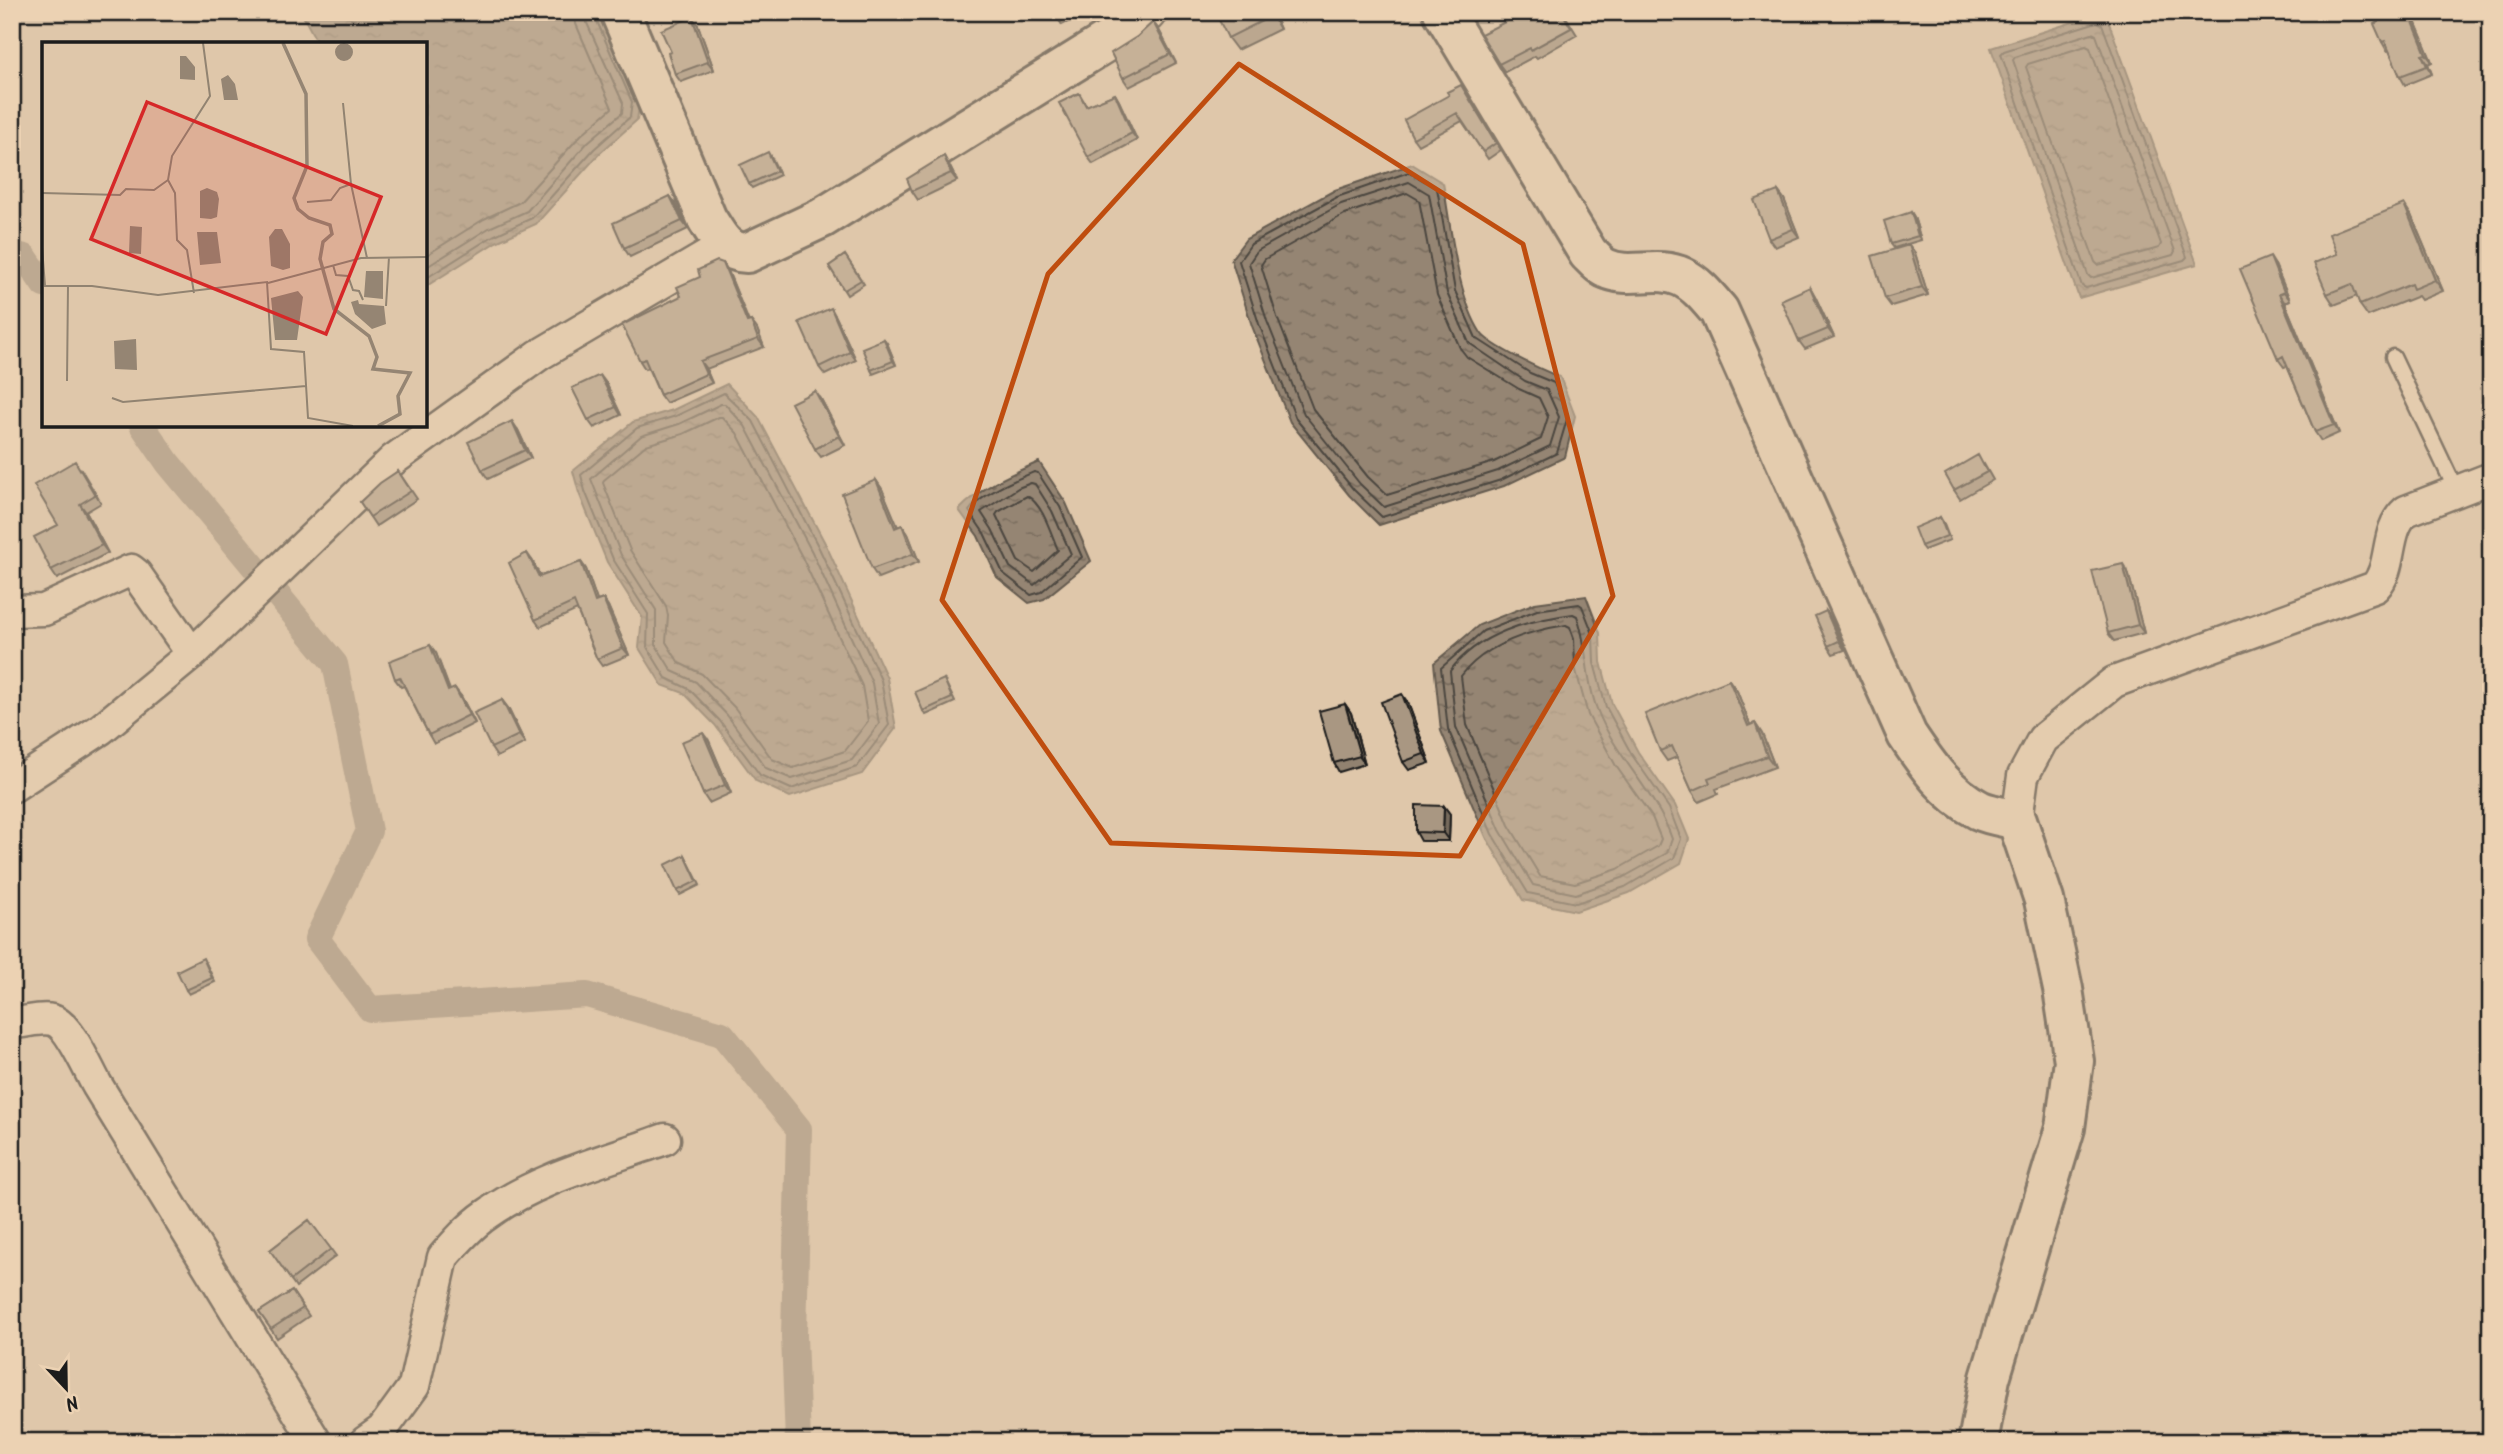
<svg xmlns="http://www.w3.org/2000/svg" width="2503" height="1454" viewBox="0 0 2503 1454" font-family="Kalam,sans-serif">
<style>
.water{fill:url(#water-ripples);stroke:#655b50;stroke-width:2}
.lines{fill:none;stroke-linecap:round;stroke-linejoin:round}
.shore{stroke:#4c463f;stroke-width:2}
.canal{stroke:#958573;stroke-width:26}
.lane-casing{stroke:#1c1c1c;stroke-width:19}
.street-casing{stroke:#1c1c1c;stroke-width:35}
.secondary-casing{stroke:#1c1c1c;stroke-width:44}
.lane{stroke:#ecd2b3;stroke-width:14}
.street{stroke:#ecd2b3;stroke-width:30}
.secondary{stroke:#ecd2b3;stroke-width:38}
.wall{fill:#918270;stroke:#1c1c1c;stroke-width:2}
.shaded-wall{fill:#766a5b;stroke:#1c1c1c;stroke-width:2}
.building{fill:#a99782;stroke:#1c1c1c;stroke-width:2}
.marked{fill:none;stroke:#bf4d0f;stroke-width:5;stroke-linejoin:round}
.inset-river{fill:none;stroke:#958573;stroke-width:3.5}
.inset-road{fill:none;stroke:#918371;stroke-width:2}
.view{fill:#d62828;fill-opacity:0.15;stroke:#d62828;stroke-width:3.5}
.inset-edge{fill:none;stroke:#1c1c1c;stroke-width:3.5}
</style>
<defs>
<pattern id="water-ripples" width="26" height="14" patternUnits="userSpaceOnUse" patternTransform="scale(1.75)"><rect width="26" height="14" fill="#958573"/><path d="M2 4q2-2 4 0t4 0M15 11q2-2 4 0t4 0" fill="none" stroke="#796c5e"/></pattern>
</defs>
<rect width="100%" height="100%" fill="#dfc7aa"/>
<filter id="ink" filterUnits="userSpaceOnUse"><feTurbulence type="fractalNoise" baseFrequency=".0143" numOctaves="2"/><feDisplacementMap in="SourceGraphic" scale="14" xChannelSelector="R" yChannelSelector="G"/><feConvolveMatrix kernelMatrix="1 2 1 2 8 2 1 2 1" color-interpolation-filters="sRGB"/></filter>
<g filter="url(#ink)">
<!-- water -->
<path class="water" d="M301 12H599L640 101 637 120 599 154 536 224 496 242 425 287V44H318Z
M2105 12 2197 264 2079 298 1991 48Z
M1412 164 1443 183C1451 226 1457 297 1481 333 1490 346 1544 371 1560 377L1575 416 1565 457 1504 486 1379 525 1349 495 1290 422 1252 326 1231 259 1246 239 1335 190Z
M727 384 758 417 826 545 887 678 896 728 862 774 790 797 756 781 715 725 684 693 662 685 639 648 642 617 607 562 579 493 573 471 633 422 673 410Z
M1039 462 1066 503 1091 561 1044 599 1029 603 997 577 978 536 959 510C981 487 1011 474 1039 462Z
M1586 596 1600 633 1601 662 1612 704 1638 752 1675 805 1689 839 1681 863 1629 893 1576 911 1523 900 1486 837 1441 731 1434 663 1479 625 1535 603Z"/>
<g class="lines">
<!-- shore -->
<path class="shore" d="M2097 22 2102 24 2187 257 2184 260 2086 288 2082 286 2001 54 2004 51Z
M2092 33 2096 35 2175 251 2173 255 2091 278 2088 275 2013 60 2015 57Z
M2086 46 2090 48 2161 244 2159 248 2098 265 2095 262 2026 67 2028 64Z
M1409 172 1437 188 1455 291 1476 338 1530 373 1554 383 1568 416 1557 453 1501 480 1382 517 1354 490 1296 419 1259 324 1239 261 1251 244 1337 197Z
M1409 182 1429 194 1447 293 1469 343 1525 381 1547 390 1559 417 1550 446 1498 471 1384 507 1360 484 1304 414 1267 321 1249 263 1257 251 1341 204Z
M1407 193 1419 200 1437 295 1460 348 1467 357 1519 389 1539 398 1548 417 1541 439 1494 462 1387 495 1368 477 1313 409 1277 317 1261 265 1265 259 1345 214Z
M425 256 484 219 520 202 581 135 612 108 576 24 574 12
M425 268 489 228 527 211 588 142 622 113 623 103 586 21 584 12
M425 279 493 236 532 218 594 149 630 117 632 102 593 12
M724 393 753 421 819 548 881 680 889 725 857 767 791 789 760 775 720 721 689 689 666 678 647 647 648 614 613 559 585 491 581 475 637 428 676 416Z
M721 404H725L745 426 812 552 872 683 879 724 852 760 792 779 766 768 727 715 696 682 672 671 656 645V610L621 555 591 479 641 436 679 424Z
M719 417H722L737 433 802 557 862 686 868 721 845 751 793 768 772 759 735 708 702 674 679 663 666 642 668 616 666 606 630 550 603 483 604 480 646 445 683 434Z
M1034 472 1038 473 1060 507 1082 557 1041 592 1031 595 1003 573 984 533 969 511C981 494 1015 480 1034 472Z
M1031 483 1035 484 1052 511 1071 554 1034 585 1010 567 992 529 981 512 1018 488Z
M1027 496C1043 504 1051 534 1058 550L1034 572 1018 561 996 515 998 512Z
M1579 604 1582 606 1593 634 1594 663 1606 707 1632 755 1669 808 1681 839 1674 858 1625 887 1576 903 1528 893 1492 834 1448 729 1441 668 1483 631 1537 610Z
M1573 614 1577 616C1588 646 1585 679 1597 709 1615 757 1656 792 1672 839L1667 853 1622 878 1576 894 1533 885 1500 830 1456 727 1450 671C1478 633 1529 620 1573 614Z
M1566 625 1570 627 1574 638 1575 667 1588 715 1616 766 1652 817 1661 839 1658 846 1618 869 1575 883 1540 876 1509 825 1467 725 1461 676C1485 644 1529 631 1566 625Z"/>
<!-- canal -->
<path class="canal" d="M12 254 25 257 44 285
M142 425 168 463 335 664 369 831 317 939 370 1009 587 995 722 1034 799 1129 794 1336 798 1442"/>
<defs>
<path id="lane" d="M2393 357 2456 490"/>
<path id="street" d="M12 611 44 610 131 570 136 574 192 654
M12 787 101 729 192 654 393 460 539 355 724 246
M2017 820 2023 776 2043 739 2114 682 2375 587C2394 566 2384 530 2406 511L2491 478
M12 1023C26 1023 39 1017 52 1020 69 1024 88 1069 97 1085L316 1442
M365 1442 382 1430 414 1386 443 1257C456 1242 470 1226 486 1215 538 1177 605 1161 665 1139"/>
<path id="secondary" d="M620 12 707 219C718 236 724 252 747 253L822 218 1132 26 1147 12
M1443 12 1588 253C1593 258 1599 265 1605 268 1629 280 1657 265 1682 277 1697 284 1708 298 1719 311L1907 735C1927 765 1946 793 1979 810 1990 815 2005 817 2017 820L2044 900 2063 989 2074 1061 2065 1128 1990 1378 1978 1442"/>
</defs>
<!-- lane casing -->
<use href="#lane" class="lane-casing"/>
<!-- street casing -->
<use href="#street" class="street-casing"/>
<!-- secondary casing -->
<use href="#secondary" class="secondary-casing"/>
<!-- lane -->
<use href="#lane" class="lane"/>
<!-- street -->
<use href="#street" class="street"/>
<!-- secondary -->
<use href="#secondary" class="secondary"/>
</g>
<!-- wall -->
<path class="wall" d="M1054 12H1083L1084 14 1062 25Z
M1272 12 1280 29 1237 50 1228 38Z
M1510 12H1563L1577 35 1537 58 1535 56 1505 72 1499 64 1513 18Z
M2374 12H2416L2412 14 2432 62 2428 64 2432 74 2405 85 2400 76 2389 50 2387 51 2382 42 2378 22Z
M1153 22 1159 30 1176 63 1129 87 1123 78 1138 36Z
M698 25 714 70 681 82 675 74 671 52Z
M1466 92 1501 150 1488 159 1462 121 1418 145 1413 138Z
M1079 93 1087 106 1115 94 1119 101 1137 140 1093 164 1088 157Z
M771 156 780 175 752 188 749 184Z
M949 165 957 181 918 200 912 191Z
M1778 191 1784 199 1799 237 1775 247 1769 239Z
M670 196 676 204 688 229 630 257 624 248Z
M1911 212 1914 217 1921 240 1894 248 1891 244Z
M2411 215 2443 291 2421 300 2418 296 2368 316 2360 305 2357 296 2334 305 2327 294 2337 254Z
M1909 245 1915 253 1928 295 1891 306 1885 298Z
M845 255 864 284 847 295 829 266Z
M723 263 728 271 749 322 751 321 757 329 764 347 706 369 712 383 666 403 660 395 648 368 645 369 640 361 700 277Z
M2275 265 2290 300 2285 303 2339 433 2321 441 2315 432 2287 366 2284 367 2278 359Z
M1810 287 1815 296 1834 337 1805 349 1799 341Z
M836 317 856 360 825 375 819 367Z
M884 339 887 343 896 365 873 374 871 370Z
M606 383 621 415 594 428 588 420Z
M821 399 845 445 821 457 815 449Z
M518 430 531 458 488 479 482 470Z
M1984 464 1993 480 1960 499 1954 490Z
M81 469 101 503 86 512 108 553 57 579 51 570 58 525Z
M398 471 417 499 376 526 360 502Z
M876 480 882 489 898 527 902 525 908 534 919 562 878 578 872 569Z
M1940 517 1943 522 1950 540 1924 550 1921 546Z
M532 560 540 576 581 562 586 569 597 601 603 599 608 606 629 655 602 666 597 659 577 610 540 627 535 620Z
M2128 572 2144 633 2114 641 2108 633Z
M1826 611 1832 620 1845 650 1833 654 1828 646Z
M430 645 436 653 450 690 461 696 475 723 434 744 429 735 404 686 401 687 395 679Z
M944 679 955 702 926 715 923 711Z
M1729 680 1737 691 1750 725 1755 723 1762 734 1775 767 1716 789 1718 794 1699 802 1692 791 1677 757 1667 761 1660 751Z
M502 700 508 708 525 743 497 757 491 748Z
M1408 703 1430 763 1409 770 1403 762Z
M1345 704 1351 713 1365 764 1339 772 1334 763Z
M709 741 731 793 709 803 703 794Z
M1444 806 1450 814 1449 841H1421L1416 832Z
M685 855 700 885 680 895 677 891Z
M206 963 215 982 189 994 186 990Z
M309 1220 336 1256 296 1287 270 1250Z
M292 1291 309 1316 277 1338 259 1312Z"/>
<!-- shaded-wall -->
<path class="shaded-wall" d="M1270 12H1272L1280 29 1272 16Z
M2409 12H2411L2412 14 2432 62 2426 54Z
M692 17 698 25 714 70 708 62Z
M1153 22 1159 30 1176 63 1170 54Z
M2422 55 2428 64 2432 74 2427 66Z
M1115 94 1119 101 1137 140 1132 133Z
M944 156 949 165 957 181 951 173Z
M1778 191 1784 199 1799 237 1793 229Z
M670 196 676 204 688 229 682 221Z
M2404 204 2411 215 2443 291 2435 280Z
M1911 212 1914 217 1921 240 1918 236Z
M1909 245 1915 253 1928 295 1922 287Z
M2270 257 2275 265 2290 300 2284 292Z
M723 263 728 271 752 331 747 322Z
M1810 287 1815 296 1834 337 1828 329Z
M2279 294 2285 303 2339 433 2334 425Z
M831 308 836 317 856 360 850 352Z
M751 321 757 329 764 347 758 339Z
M884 339 887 343 896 365 893 361Z
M700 361 706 369 712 383 706 374Z
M600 375 606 383 621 415 616 407Z
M815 391 821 399 845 445 839 436Z
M512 421 518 430 531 458 525 450Z
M876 480 882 489 901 536 895 528Z
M80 504 86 512 108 553 102 545Z
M902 525 908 534 919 562 913 554Z
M527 553 532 560 544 584 539 577Z
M581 562 586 569 600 609 595 602Z
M2123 564 2128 572 2144 633 2138 625Z
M603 599 608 606 629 655 623 648Z
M1826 611 1832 620 1845 650 1839 641Z
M430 645 436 653 453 700 448 691Z
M1729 680 1737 691 1755 737 1748 726Z
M455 688 461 696 475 723 469 715Z
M1402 694 1408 703 1430 763 1424 754Z
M502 700 508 708 525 743 519 735Z
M1345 704 1351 713 1365 764 1360 756Z
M1755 723 1762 734 1775 767 1767 756Z
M703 733 709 741 731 793 725 785Z
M1444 806 1450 814 1449 841 1443 833Z"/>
<!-- building -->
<path class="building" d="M1054 12H1065L1056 17Z
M1215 12H1270L1272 16 1228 38Z
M1510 12H1562L1571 28 1531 50 1530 48 1499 64 1481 34 1513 18Z
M2374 12H2409L2426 54 2422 55 2427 66 2400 76 2385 41 2382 42 2374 24 2378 22Z
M692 17 708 62 675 74 668 53 671 52 661 30Z
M1153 22 1170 54 1123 78 1111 53 1138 36Z
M1461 85 1496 143 1483 152 1457 113 1413 138 1404 120 1449 95 1447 92Z
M1079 93 1086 106 1115 94 1132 133 1088 157 1059 103Z
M768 152 777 171 749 184 740 165Z
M944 156 951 173 912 191 907 179Z
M1778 191 1793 229 1769 239 1754 200Z
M670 196 682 221 624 248 613 223Z
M2404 204 2435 280 2413 289 2411 284 2360 305 2352 284 2327 294 2314 263 2337 254 2329 234Z
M1911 212 1918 236 1891 244 1884 221Z
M1909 245 1922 287 1885 298 1872 256Z
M845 255 861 280 844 290 829 266Z
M2270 257 2284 292 2279 294 2334 425 2315 432 2283 356 2278 359 2240 269Z
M717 261 723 263 747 322 751 321 758 339 700 361 706 374 660 395 645 359 640 361 622 325 681 296 677 287 700 277 698 270Z
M1810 287 1828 329 1799 341 1781 300Z
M831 308 850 352 819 367 799 322Z
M884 339 893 361 871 370 862 348Z
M600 375 616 407 588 420 572 388Z
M815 391 839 436 815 449 791 403Z
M512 421 525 450 482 470 468 442Z
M1978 455 1987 472 1954 490 1945 474Z
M75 461 95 495 80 504 102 545 51 570 34 537 58 525 34 485Z
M398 471 411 491 370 517 360 502 380 483Z
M876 480 895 528 902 525 913 554 872 569 842 494Z
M1940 517 1947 536 1921 546 1914 528Z
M527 553 539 577 581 562 595 602 603 599 623 648 597 659 574 602 535 620 509 563Z
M2123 564 2138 625 2108 633 2092 571Z
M1826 611 1839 641 1828 646 1815 616Z
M430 645 448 691 455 688 469 715 429 735 400 677 395 679 389 661Z
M944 679 952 698 923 711 915 692Z
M1729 680 1748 726 1755 723 1767 756 1708 778 1710 783 1692 791 1672 746 1660 751 1645 714Z
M1402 694 1424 754 1403 762 1381 702Z
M502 700 519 735 491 748 474 713Z
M1345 704 1360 756 1334 763 1319 711Z
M703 733 725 785 703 794 681 742Z
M1416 805 1444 806 1443 833 1416 832Z
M685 855 697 881 677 891 665 865Z
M203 958 212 978 186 990 177 971Z
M309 1220 331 1249 291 1280 270 1250Z
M292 1291 303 1308 271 1329 259 1312Z"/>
</g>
<!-- marked area -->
<path d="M0 0H2503V1454H0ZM1239 64 1523 244 1613 596 1460 856 1111 843 942 600 1048 274Z" fill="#dfc7aa" fill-opacity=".55" fill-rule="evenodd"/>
<path class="marked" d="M1239 64 1523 244 1613 596 1460 856 1111 843 942 600 1048 274Z"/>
<!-- overview -->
<g transform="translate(42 42)">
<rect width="385" height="385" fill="#dfc7aa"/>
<path d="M293 10a9 9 0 1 1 18 0a9 9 0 1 1-18 0ZM138 14H144L153 25V38L138 37ZM186 33 193 42 196 58H182L179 37ZM165 146 175 150 177 157 175 175 169 177 158 176V149ZM88 184 100 185 99 212 87 211ZM233 187H240L248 202V226L241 228 229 224 227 195ZM155 190H175L179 221 158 223ZM324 229H341V257L322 255ZM256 249 261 255 255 298H233L229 256ZM316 258 317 262 342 264 344 282 330 287 313 272 309 260ZM94 297 95 328 73 327 72 299Z" fill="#958573"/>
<path class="inset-river" d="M241 1 264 52 265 124 252 156 256 167 267 176 288 183 290 192 281 200 278 217 292 267 327 294 335 315 331 327 368 331 356 354 358 372 336 384"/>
<path class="inset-road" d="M301 61 309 142 325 216M0 151 78 153 84 147 112 148 126 138M265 160 289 158 298 146 309 142M0 205 3 244H50L116 253 225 240 229 307 262 310 266 376 311 384M291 223 294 233 306 234 311 248 317 249 321 258M226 241 319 216 385 215M152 251 145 208 135 198 133 151 126 138 130 114 168 54 161 1M344 264 347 215M25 339 26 243M70 356 81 360 264 344"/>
<path class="view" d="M105 60 339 155 284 292 49 197Z"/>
<rect width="385" height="385" class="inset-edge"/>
</g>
<!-- margin -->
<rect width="2503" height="1454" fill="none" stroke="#ecd2b3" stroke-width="42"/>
<rect x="21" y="21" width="2461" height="1412" fill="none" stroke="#1c1c1c" stroke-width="2.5" filter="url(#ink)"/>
<!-- north arrow -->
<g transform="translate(66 1388) rotate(158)" stroke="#ecd2b3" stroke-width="5" paint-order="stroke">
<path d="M0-5L12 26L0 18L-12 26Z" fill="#1c1c1c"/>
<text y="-10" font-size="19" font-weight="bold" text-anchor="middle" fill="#1c1c1c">N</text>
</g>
</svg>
